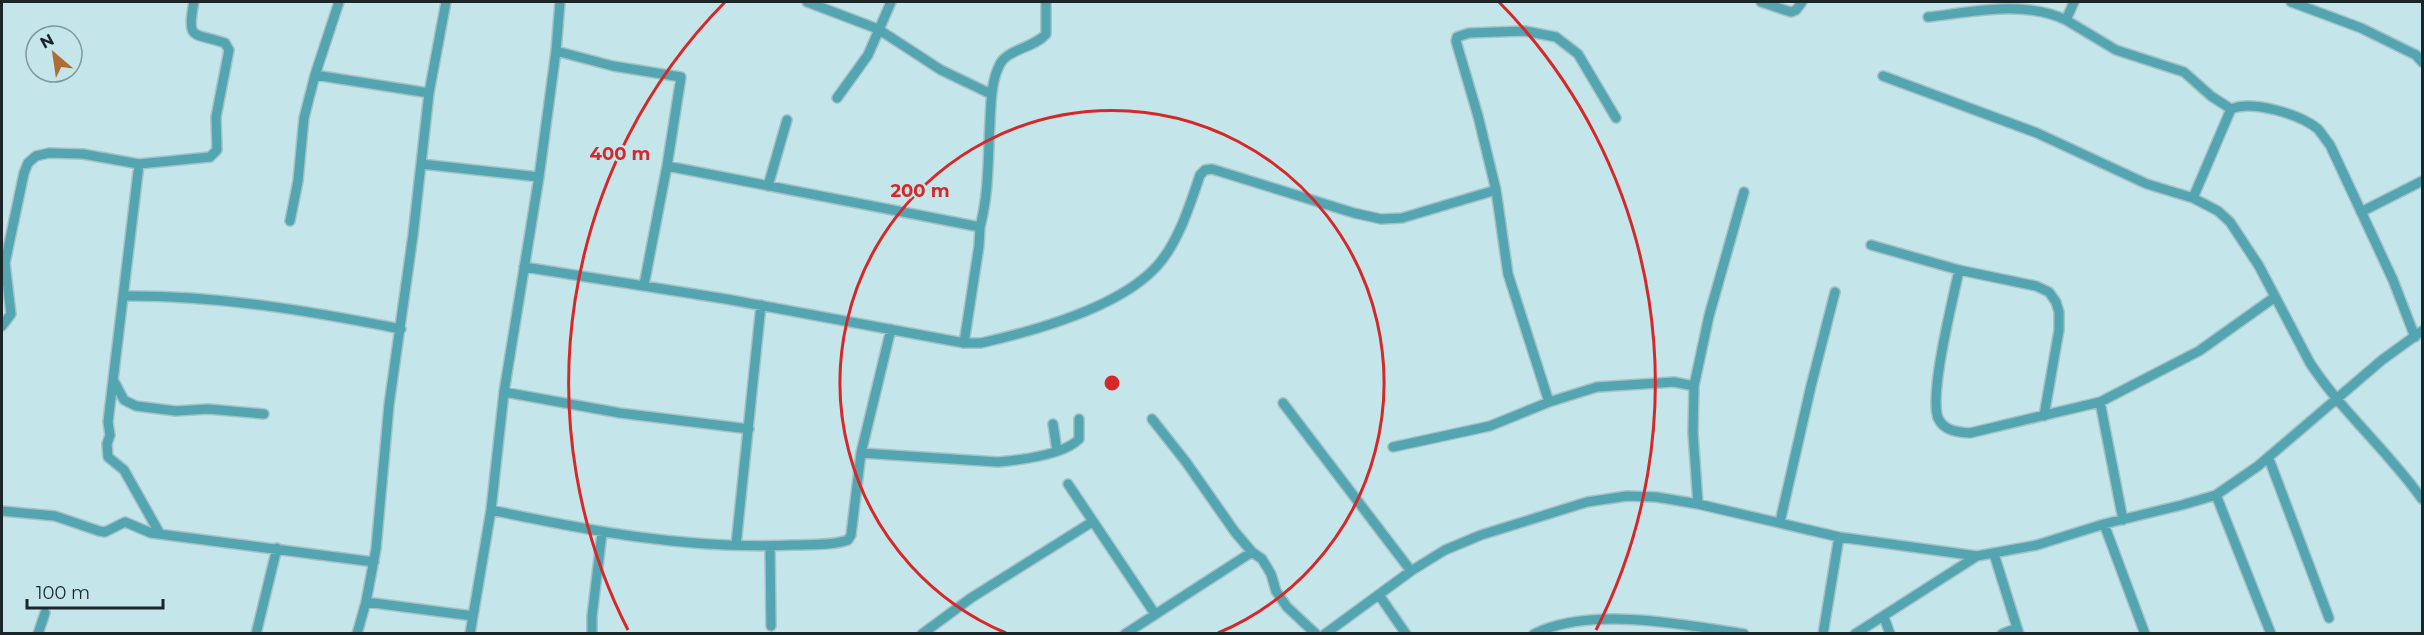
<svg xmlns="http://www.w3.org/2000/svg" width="2424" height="635" viewBox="0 0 2424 635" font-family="Montserrat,sans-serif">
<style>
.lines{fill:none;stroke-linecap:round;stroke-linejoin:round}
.minor-casing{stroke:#a5c3c7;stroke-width:12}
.minor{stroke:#53a5b1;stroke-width:9}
.ring{fill:none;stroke:#d62828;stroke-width:3}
.centre{fill:#d62828;stroke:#c4e5ea;stroke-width:3}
.ring-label{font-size:18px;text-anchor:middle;font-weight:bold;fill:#d62828;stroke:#c4e5ea;stroke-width:4.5;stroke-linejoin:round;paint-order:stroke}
</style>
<rect width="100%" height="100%" fill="#c4e5ea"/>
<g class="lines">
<defs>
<path id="minor" d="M807 2 878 29 941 70 991 94
M1761 2 1791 12 1796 10 1802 2
M2074 2 2066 20 2116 50 2184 72 2211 96 2231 109
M2291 2 2361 28 2416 55 2422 62
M1928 17C1973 12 2025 0 2066 20
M556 51 613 66 681 77 667 166 644 285
M315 75 429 93
M1883 76 2037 133 2147 184 2193 198 2218 211 2230 222 2259 266 2310 363C2342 412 2388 451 2422 499
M837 98 868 55 891 2
M139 164 108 422 110 435 107 444 108 457 124 470 160 534
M421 164 539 177
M667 166 980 227 979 246 964 343
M768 186 787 120
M2193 198 2231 109C2252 100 2300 114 2318 129 2322 134 2326 140 2330 145L2393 280 2415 337
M2361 212 2422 181
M290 221 298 181 304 118 315 75 339 2
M980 227C989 193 988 157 990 122 991 103 991 81 1000 64 1008 49 1034 48 1046 34V2
M1871 245 1959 270 2036 286 2049 292 2056 302 2059 312V330L2044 416
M524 267 726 299 964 343H981C1034 331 1119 308 1157 266 1178 243 1190 205 1200 175L1205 170 1212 169 1354 213 1381 219 1402 218 1496 190
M1959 270C1953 300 1929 393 1938 418 1944 431 1957 432 1970 433L2100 402 2123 520
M124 296C217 295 310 311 401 329
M2 326 11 314 5 263 24 173 28 163 36 156 49 153 83 154 139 164 210 157 217 150 216 117 229 50 225 43C194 32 186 42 194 2
M115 383 124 400 136 406 176 411 208 409 264 414
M504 392 620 413 749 429
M1549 402 1508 274 1496 190 1478 116 1456 41 1457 37 1469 33 1525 31 1556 37 1578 54 1616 118
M2100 402 2199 351 2275 297
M1283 403 1411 571
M1152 419 1186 462 1235 532 1252 552 1262 559 1271 574 1276 591 1287 607 1316 634
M1053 424 1057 451
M1393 447 1490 426 1549 402 1597 387 1674 382 1694 386
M861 453 998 462C1020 460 1064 455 1079 439V419
M2269 459 2329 618
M1068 484 1155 614
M2216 495 2271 634
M1698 504 1693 433 1694 386 1709 316 1744 192
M491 510C591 531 690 550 793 545 810 544 831 546 848 540L851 535 861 453 891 329
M2 511 55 516 99 531 105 532 125 522 151 533 374 562
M1780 522 1811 386 1835 292
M2104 524 2145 634
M736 545 761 305
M770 546 771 626
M1994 554 2019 634
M1379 595 1406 634
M366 602 473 616
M1884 617 1890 634
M38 634 45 613
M256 634 277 548
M357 634 366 602 376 549 389 405 413 235 429 93 446 2
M470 634 491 510 504 392 539 177 556 51 560 2
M592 634V616L602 533
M922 634 971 598 1092 522
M1125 634 1252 552
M1325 634 1411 571 1445 550 1481 535 1587 502 1627 496 1656 497 1698 504 1839 537 1977 556 2037 545 2104 524 2182 505 2216 495 2258 466 2382 360 2422 331
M1534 634C1590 606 1683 624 1744 634
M1823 634 1839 537
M1855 634 1977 556
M2002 634 2017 628"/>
</defs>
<!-- minor casing -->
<use href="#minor" class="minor-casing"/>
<!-- minor -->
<use href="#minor" class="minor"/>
</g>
<!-- distance rings -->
<g class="ring">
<path d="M1006 633A272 272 0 1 1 1218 633"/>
<path d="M628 630A543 543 0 0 1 725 2M1499 2A543 543 0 0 1 1596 630"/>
</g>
<circle cx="1112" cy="383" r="9" class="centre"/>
<g class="ring-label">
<text x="620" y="160">400 m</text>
<text x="920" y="197">200 m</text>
</g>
<!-- border -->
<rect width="2424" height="635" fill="none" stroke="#1a2628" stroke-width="6"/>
<!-- north arrow -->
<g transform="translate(54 54) rotate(331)"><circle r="28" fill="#c4e5ea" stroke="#80999c" stroke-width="1.5"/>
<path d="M0-4.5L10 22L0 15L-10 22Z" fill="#ae6d36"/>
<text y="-9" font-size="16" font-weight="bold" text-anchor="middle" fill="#1a2628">N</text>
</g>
<!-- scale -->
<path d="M27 599v9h136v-9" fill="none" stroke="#1a2628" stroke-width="3"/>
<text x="36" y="599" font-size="18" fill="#1a2628" stroke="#c4e5ea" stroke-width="4.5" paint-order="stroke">100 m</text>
</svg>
